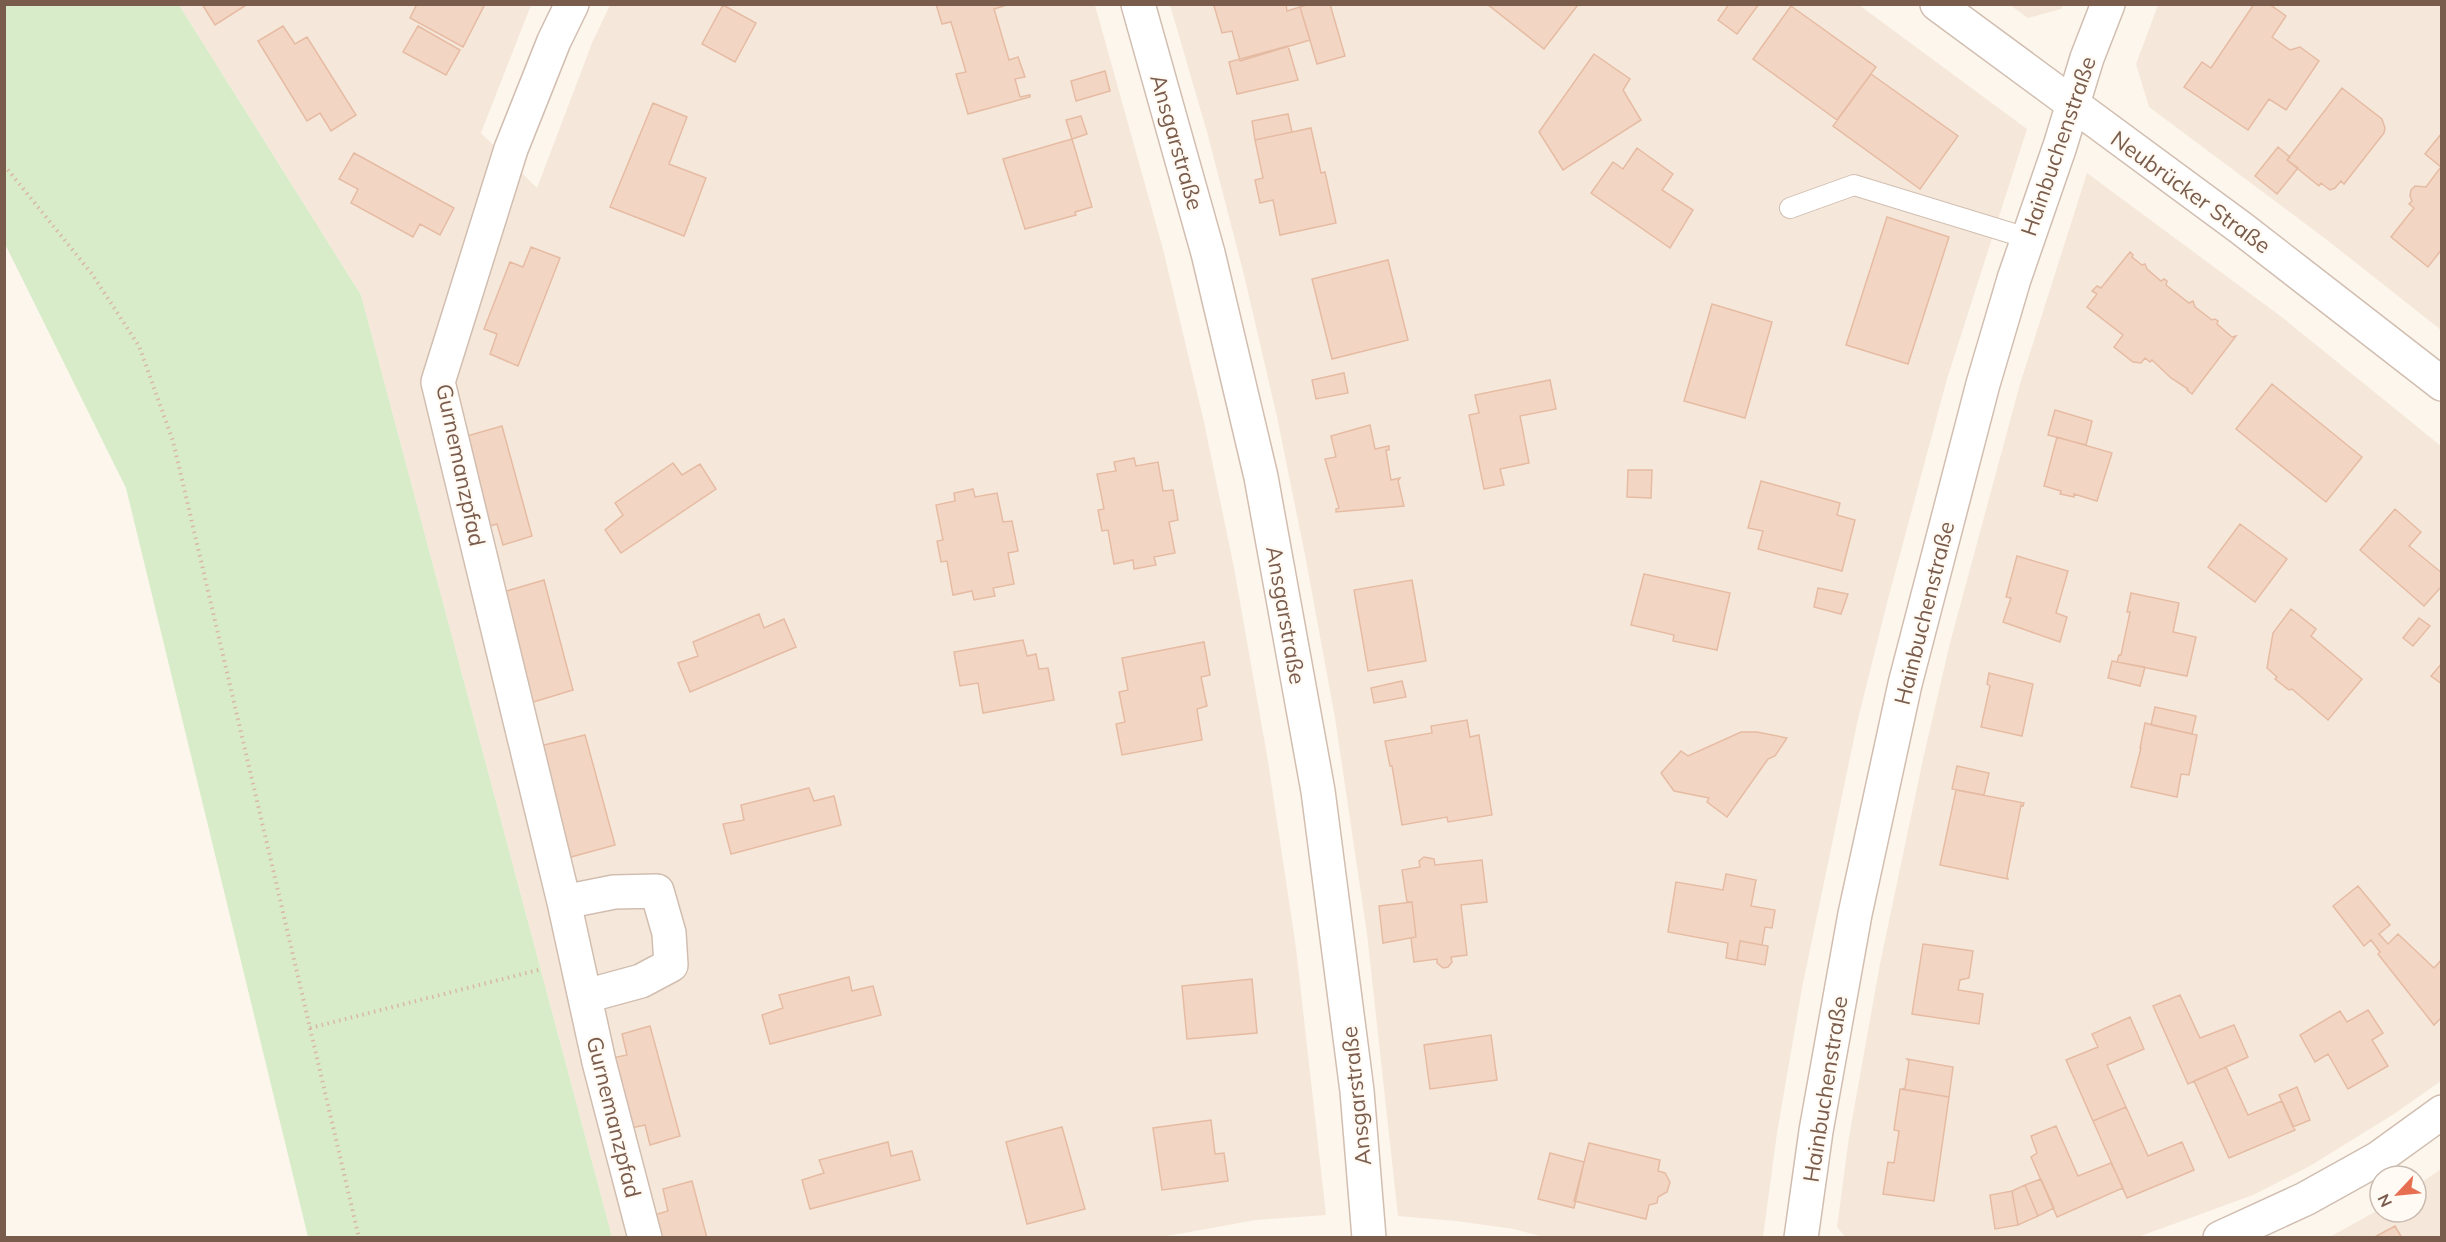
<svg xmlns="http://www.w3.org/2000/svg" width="2446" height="1242" viewBox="0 0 2446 1242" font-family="Mulish,sans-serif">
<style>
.residential{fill:#f5e8da}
.green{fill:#d8ecc9}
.building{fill:#f3d5c3;stroke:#e6bba3;stroke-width:1.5}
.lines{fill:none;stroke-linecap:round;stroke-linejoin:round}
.service-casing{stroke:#d1beb0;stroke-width:22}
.minor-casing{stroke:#d1beb0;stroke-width:36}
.path{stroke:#d9b8a5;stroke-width:4;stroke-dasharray:1.5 4.5;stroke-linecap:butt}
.service{stroke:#fff;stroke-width:20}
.minor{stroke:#fff;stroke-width:33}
.labels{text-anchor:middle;stroke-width:4.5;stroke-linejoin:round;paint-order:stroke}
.street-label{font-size:22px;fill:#7a5c4d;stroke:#fffaf3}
</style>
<rect width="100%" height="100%" fill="#fdf6ec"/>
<!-- residential -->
<path class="residential" d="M179 5H531L481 133 537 188 592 43 610 5H1095L1163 249 1204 422 1234 568 1268 761 1296 948 1326 1215 1256 1220 1156 1238 612 1237 361 295Z
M1170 5H1859L2027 129 1947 379 1887 603 1858 719 1802 988 1777 1133 1763 1237 1548 1238 1514 1229 1456 1221 1398 1216 1367 934 1335 718 1306 560 1277 417 1244 275 1207 132Z
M2010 5H2063L2061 9 2028 18Z
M2158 5H2441V330L2327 240 2149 107 2136 64Z
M2087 173 2283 318 2441 446V1081L2394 1114 2310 1166 2253 1195 2138 1237 1846 1238 1837 1227 1849 1137 1880 964 1923 759 1950 643 2020 384Z
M2441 1169V1237L2328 1238 2380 1209V1212H2416V1186Z"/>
<!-- green -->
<path class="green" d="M4 5H179L361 295 612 1237H308L126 488 5 244Z"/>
<!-- building -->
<path class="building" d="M202 4H248L215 25Z
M417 4H481L484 6 463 47 410 18Z
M936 4H1004V6L994 9 1009 60 1018 57 1025 77 1015 79 1020 97 1030 95V97L968 114 956 74 966 72 951 22 942 24Z
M1219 4H1286L1287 11 1300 7 1310 40 1240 61 1232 31 1222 33 1214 6Z
M1310 4H1330L1345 56 1317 64 1300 7Z
M1487 4H1575L1577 6 1544 49Z
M1729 4H1759L1737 34 1718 20Z
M2254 4H2269L2286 16 2272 37 2290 50 2300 47 2319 61 2286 110 2269 99 2248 130 2184 87 2202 62 2211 68Z
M723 5 756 23 735 62 702 44Z
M1791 6 1876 67 1837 120 1753 59Z
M283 26 295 44 307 37 356 115 331 131 320 113 307 121 258 41Z
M418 26 460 50 446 75 403 52Z
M1288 46 1298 80 1237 94 1229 62Z
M1594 54 1630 79 1623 90 1641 120 1563 170 1539 132Z
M1105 71 1110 91 1076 101 1071 81Z
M1871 74 1958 136 1920 189 1833 126Z
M2342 88 2382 119 2385 128 2384 133 2344 184 2341 181 2335 188 2330 190 2321 183 2319 186 2287 160Z
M653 103 687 117 669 164 706 178 684 236 610 207Z
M1288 114 1292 132 1255 140 1252 121Z
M1081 116 1087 134 1072 139 1066 120Z
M1311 128 1321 173 1325 172 1336 223 1280 235 1273 200 1260 203 1255 180 1263 178 1255 140Z
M2441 134 2442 249 2428 267 2391 237 2414 208 2409 204 2412 201 2410 196 2411 190 2415 186 2426 187 2441 167 2425 154Z
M1072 139 1092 207 1075 212 1076 215 1025 229 1003 159Z
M2278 147 2290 157 2287 160 2298 168 2277 194 2255 176Z
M1637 148 1673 174 1662 190 1693 210 1670 248 1591 193 1613 162 1623 169Z
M354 153 454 208 440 235 420 224 413 237 351 203 358 189 339 179Z
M1887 217 1949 237 1908 364 1846 345Z
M531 247 560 258 518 366 490 354 497 334 484 329 510 262 523 267Z
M2130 252 2133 255 2132 257 2142 265 2145 264 2147 269 2161 281 2164 279 2167 281 2166 285 2189 303 2193 301 2195 307 2212 320 2215 319 2218 321 2217 324 2232 337 2236 336 2192 394 2187 390 2188 389 2171 378 2152 360 2150 362 2145 358 2141 363 2133 362 2114 347 2123 335 2087 307 2097 294 2092 291 2097 286 2101 288Z
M1388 260 1408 340 1332 359 1312 279Z
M1712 304 1772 322 1745 418 1684 401Z
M1344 373 1348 393 1316 399 1312 380Z
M1550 380 1556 409 1520 416 1529 463 1500 469 1504 485 1484 489 1469 415 1479 413 1475 395Z
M2272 384 2362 457 2326 502 2236 429Z
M2055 410 2092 421 2086 445 2048 435Z
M1370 425 1375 449 1389 446V450H1386L1391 480 1400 478 1398 481 1404 506 1336 512V509L1339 508 1325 459 1336 457 1331 436Z
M502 426 532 536 503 545 497 524 483 528 460 438Z
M2057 437 2112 453 2097 501 2074 494V497L2060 494 2061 491 2044 486Z
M1134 458 1136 466 1158 462 1163 491 1173 490 1178 520 1169 522 1175 553 1154 557 1156 565 1134 569 1133 560 1114 564 1108 530 1102 531 1098 510 1104 509 1097 474 1116 471 1114 462Z
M673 463 682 475 700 464 716 489 621 553 605 530 623 515 615 503Z
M1628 470H1652L1651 498 1627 497Z
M1761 481 1840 503 1837 515 1855 520 1842 571 1758 549 1763 531 1748 528Z
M973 489 975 497 997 493 1003 522 1012 521 1018 551 1008 553 1014 584 993 588 995 596 974 600 972 591 953 595 947 561 941 562 937 541 943 540 936 505 955 501 954 493Z
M2395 509 2421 532 2409 546 2442 573V586L2424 606 2360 550Z
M2240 524 2287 559 2255 602 2208 567Z
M2017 556 2068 571 2056 613 2067 617 2060 642 2003 622 2011 598 2006 597Z
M1644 574 1730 593 1717 650 1673 641 1674 635 1631 625Z
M544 580 573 690 530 703 500 593Z
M1412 580 1426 661 1368 671 1354 590Z
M1818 588 1848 594 1841 614 1814 607Z
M2131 593 2179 603 2173 632 2196 637 2187 676 2117 662 2119 655H2121L2130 612H2127Z
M2291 609 2316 629 2311 636 2362 679 2328 720 2292 689 2289 690 2275 679 2277 677 2267 668 2273 633Z
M759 614 764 628 784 619 796 647 690 692 678 663 698 656 693 642Z
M2419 618 2430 626 2413 646 2403 638Z
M1023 640 1027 656 1036 654 1039 669 1048 668 1054 700 983 713 978 683 960 686 954 652Z
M1204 642 1210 675 1201 677 1207 706 1197 709 1202 740 1122 755 1116 724 1125 722 1119 692 1128 690 1122 658Z
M2112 661 2145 667 2140 686 2108 678Z
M2442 663V684L2431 676Z
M1989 673 2033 684 2022 736 1981 727 1990 686 1987 684Z
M1402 681 1406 697 1374 703 1371 688Z
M2155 707 2196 716 2192 734 2151 725Z
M1467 720 1470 737 1479 735 1492 815 1448 822 1447 817 1402 825 1392 766H1390L1385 741 1432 733 1431 726Z
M2145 723 2197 735 2189 775 2181 774 2177 797 2131 787 2141 748H2140Z
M1741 732H1757L1787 738 1775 756 1768 759 1727 817 1707 802 1709 798 1674 791 1661 773 1681 751 1688 756Z
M585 735 615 845 571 857 540 746Z
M1957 766 1989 773 1984 795 1952 789Z
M809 788 814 801 834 796 841 825 731 854 723 824 744 820 741 805Z
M1956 790 2024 803 2023 806 2021 805 2007 876 2008 879 1940 865Z
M1424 857 1434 859 1435 865 1482 860 1487 902 1461 905 1467 955 1451 957 1452 962 1448 967 1443 968 1437 963V959L1414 962 1411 938 1416 937 1412 902H1407L1402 870 1420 867 1419 861Z
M1726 874 1756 880 1751 906 1775 910 1772 928 1765 927 1762 945 1740 941 1737 960 1726 958 1728 943 1668 932 1676 882 1723 890Z
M2358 886 2390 925 2379 934 2388 944 2398 934 2434 968 2442 959V1017L2434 1025 2378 954 2380 952 2371 940 2364 946 2333 906Z
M1412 902 1416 937 1383 943 1379 906Z
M1740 941 1768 946 1765 965 1737 960Z
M1923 944 1973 951 1969 978 1960 980 1958 990 1983 994 1979 1024 1912 1014Z
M849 977 852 991 873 986 881 1015 770 1044 762 1015 783 1008 779 995Z
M1252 979 1257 1033 1187 1039 1182 986Z
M2180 995 2200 1038 2234 1025 2248 1057 2188 1084 2153 1006Z
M2368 1010 2383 1033 2372 1040 2388 1066 2348 1089 2328 1054 2315 1062 2300 1035 2340 1011 2347 1022Z
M2130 1017 2144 1049 2107 1065 2126 1107 2093 1121 2066 1060 2098 1047 2092 1034Z
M650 1026 680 1136 650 1145 645 1125 631 1128 612 1058 627 1055 622 1034Z
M1491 1035 1497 1080 1430 1089 1424 1045Z
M1907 1059 1953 1067 1949 1097 1902 1089 1905 1088 1909 1061Z
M2226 1067 2248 1115 2282 1101 2295 1130 2229 1158 2194 1081Z
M2297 1087 2310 1120 2293 1127 2279 1095Z
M1900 1089 1949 1097 1934 1201 1883 1194 1888 1162 1894 1163 1899 1131 1894 1130Z
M2126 1107 2148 1156 2182 1142 2194 1170 2127 1198 2093 1121Z
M1211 1120 1215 1154 1224 1153 1228 1181 1162 1190 1153 1128Z
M2056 1126 2078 1176 2111 1163 2123 1188 2057 1217 2031 1157 2037 1153 2031 1136Z
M1062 1127 1085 1209 1027 1224 1006 1142Z
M888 1142 891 1156 912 1151 920 1180 810 1209 802 1180 824 1173 819 1160Z
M1589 1143 1660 1160 1658 1171 1665 1173 1670 1182 1667 1192 1658 1197 1657 1203 1649 1205 1646 1219 1574 1201Z
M1550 1153 1584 1162 1574 1208 1538 1199Z
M2041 1179 2054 1208 2038 1216 2025 1185Z
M692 1181 707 1238H660L654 1215 668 1211 663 1189Z
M2025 1185 2038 1216 2018 1225 2012 1191Z
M2012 1191 2018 1225 1995 1229 1990 1195Z
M2395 1226 2402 1238H2373Z"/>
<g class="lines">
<defs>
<path id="service" d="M1790 208 1854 185 2027 238"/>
<path id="minor" d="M572 4 554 41 511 149 438 382 564 902 599 1062 645 1238
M1138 4 1208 253 1261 477 1318 791 1357 1091 1369 1238
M1937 4 2241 228 2442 384
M564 902 614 892 657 891 669 933 671 965 641 981 586 996
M1801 1238 1816 1131 1855 914 1905 684 1983 384 2014 279 2060 146 2087 58 2108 4
M2220 1238 2305 1199 2377 1159 2442 1112"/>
</defs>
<!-- service casing -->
<use href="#service" class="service-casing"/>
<!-- minor casing -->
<use href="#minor" class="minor-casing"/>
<!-- path -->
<path class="path" d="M4 165 92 274 139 346 173 441 359 1238
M310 1028 542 969"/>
<!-- service -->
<use href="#service" class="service"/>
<!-- minor -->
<use href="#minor" class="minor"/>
</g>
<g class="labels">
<!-- street labels -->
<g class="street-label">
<text transform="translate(1177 142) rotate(74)" y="8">Ansgarstraße</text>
<text transform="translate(2058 146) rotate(-71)" y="8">Hainbuchenstraße</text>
<text transform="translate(2191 192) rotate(36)" y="8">Neubrücker Straße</text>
<text transform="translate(461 465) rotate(78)" y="8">Gurnemanzpfad</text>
<text transform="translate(1924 613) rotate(-76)" y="8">Hainbuchenstraße</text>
<text transform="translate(1286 615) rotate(80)" y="8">Ansgarstraße</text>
<text transform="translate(1825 1089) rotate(-81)" y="8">Hainbuchenstraße</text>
<text transform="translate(1356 1096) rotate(-96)" y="8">Ansgarstraße</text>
<text transform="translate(614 1117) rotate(76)" y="8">Gurnemanzpfad</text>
</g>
</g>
<!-- border -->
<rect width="2446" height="1242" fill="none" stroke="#7a5c4d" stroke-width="12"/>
<!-- north arrow -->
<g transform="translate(2398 1194) rotate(244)"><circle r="28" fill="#fffaf3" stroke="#cabbb1" stroke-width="1.5"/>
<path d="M0-4.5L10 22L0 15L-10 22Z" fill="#e76f51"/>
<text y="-9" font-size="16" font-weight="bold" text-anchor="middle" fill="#7a5c4d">N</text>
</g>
</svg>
